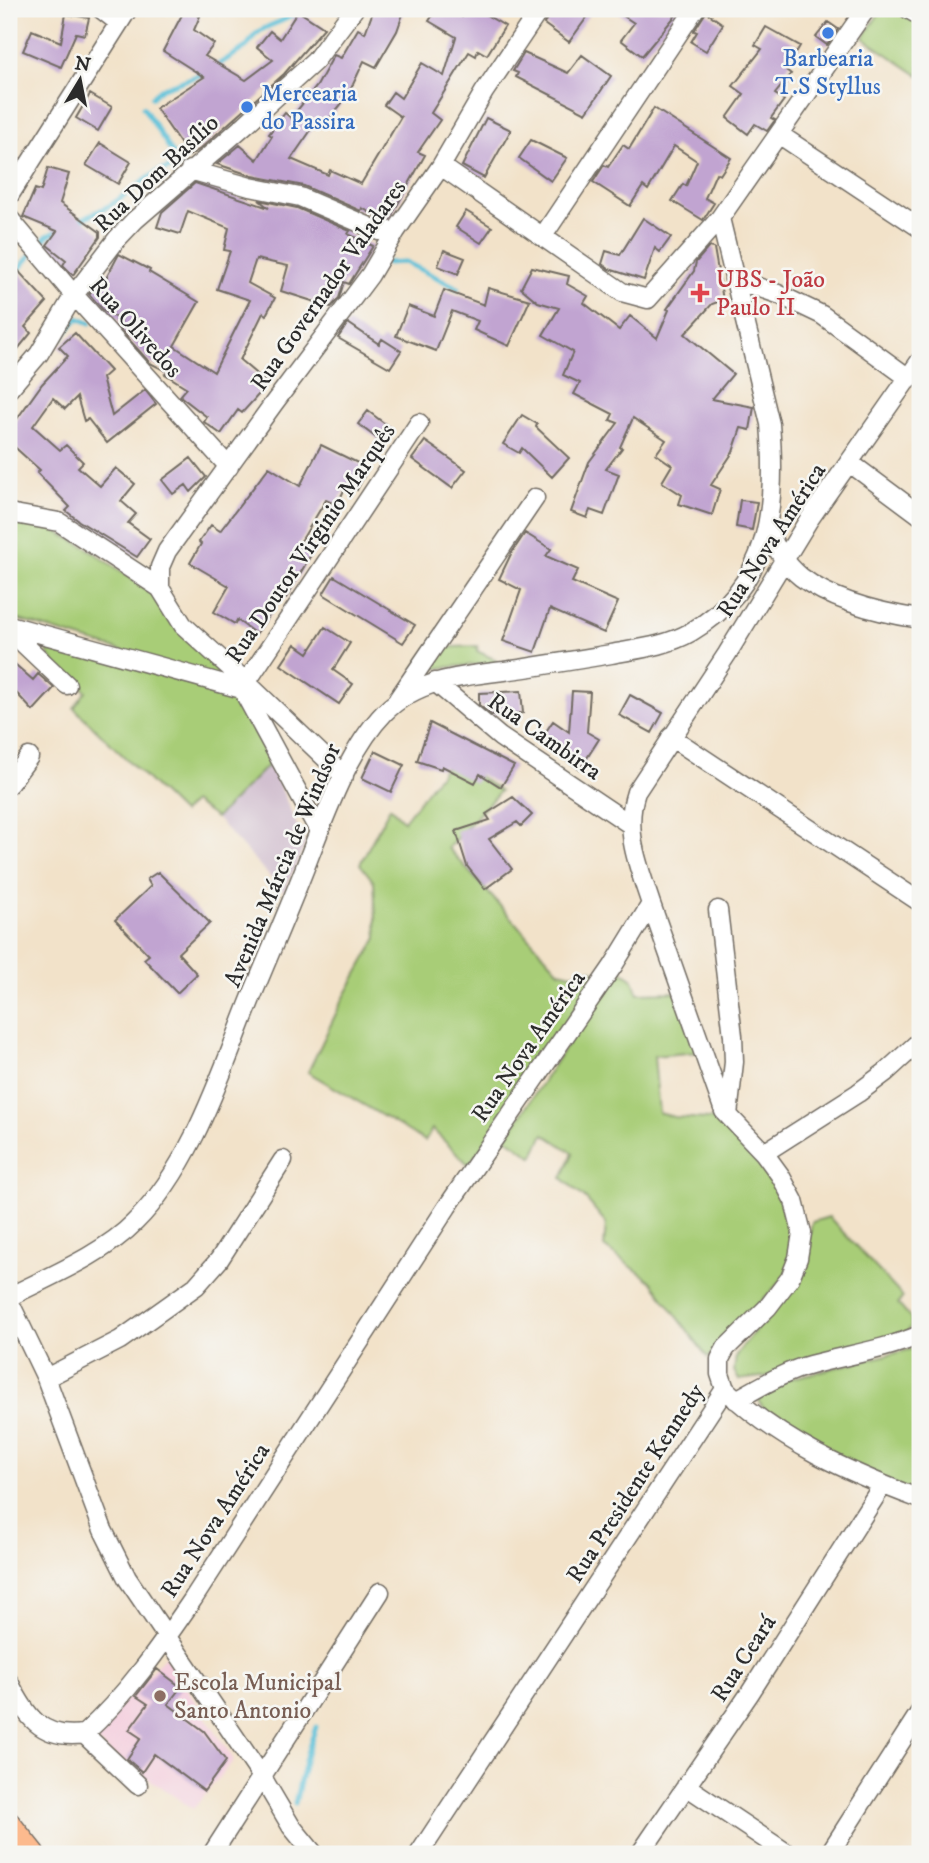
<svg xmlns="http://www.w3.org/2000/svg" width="929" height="1863" viewBox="0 0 929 1863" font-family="'IM FELL DW Pica',serif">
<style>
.built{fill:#f4cfde}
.industrial{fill:#d0bdce}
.green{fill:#a8cd77;stroke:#6a7c51;stroke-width:2}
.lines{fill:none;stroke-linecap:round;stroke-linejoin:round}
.stream{stroke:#5ac0d8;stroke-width:5}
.building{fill:#c1a4d1}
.minor-casing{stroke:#716b62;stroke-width:21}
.major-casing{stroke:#716b62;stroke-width:26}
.minor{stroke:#fff;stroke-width:18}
.major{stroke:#fcba8e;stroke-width:23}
.shop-dot{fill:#3f7fe0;stroke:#f6f6f2;stroke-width:2.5}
.health-dot{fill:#e0444e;stroke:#f6f6f2;stroke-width:2.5}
.education-dot{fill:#8d6e63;stroke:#f6f6f2;stroke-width:2.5}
.labels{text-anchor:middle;stroke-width:5;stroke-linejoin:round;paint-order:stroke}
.shop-label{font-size:24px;fill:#366cbe;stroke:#f6f6f2}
.street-label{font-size:24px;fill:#2b2b2b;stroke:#f6f6f2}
.health-label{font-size:24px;fill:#be3a42;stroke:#f6f6f2;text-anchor:start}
.education-label{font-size:24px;fill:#785e54;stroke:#f6f6f2;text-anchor:start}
</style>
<rect width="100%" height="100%" fill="#f6f6f2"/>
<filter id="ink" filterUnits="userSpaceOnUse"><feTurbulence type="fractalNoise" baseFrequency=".0143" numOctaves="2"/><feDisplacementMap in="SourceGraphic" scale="14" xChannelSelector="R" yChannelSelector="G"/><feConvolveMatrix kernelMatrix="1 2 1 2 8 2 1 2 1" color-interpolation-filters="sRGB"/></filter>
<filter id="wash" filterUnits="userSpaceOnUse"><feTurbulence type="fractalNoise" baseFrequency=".00686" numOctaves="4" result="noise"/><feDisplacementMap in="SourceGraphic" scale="28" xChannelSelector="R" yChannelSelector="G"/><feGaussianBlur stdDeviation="1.57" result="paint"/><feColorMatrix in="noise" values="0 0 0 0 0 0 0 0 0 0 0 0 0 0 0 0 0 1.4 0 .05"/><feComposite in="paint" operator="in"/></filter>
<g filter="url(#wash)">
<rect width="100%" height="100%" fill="#f2e2c9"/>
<!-- built -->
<path class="built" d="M165 1656 234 1760 193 1809 112 1754 92 1737Z"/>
<!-- industrial -->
<path class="industrial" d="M270 763 305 844 284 892 216 818Z"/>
<!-- green -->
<path class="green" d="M882 9H894L920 25V72L918 75 863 38Z
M9 521 46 526 86 547 138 583 160 601 236 685 9 617Z
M61 644 241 696 270 763 216 818 193 802 182 813 74 708 86 691 57 668 47 652Z
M478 646 477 651 496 660V663L414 670 428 648Z
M452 758 500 791 448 848 559 971 572 974 591 969 599 975 469 1165 432 1129 425 1141 308 1072 342 1001 377 938 374 882 360 864 390 807 404 821Z
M617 968 632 978 638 993 676 992 697 1052 654 1056 659 1113 674 1117 724 1120 778 1181 798 1231 791 1270 708 1358 651 1281 604 1247 606 1223 587 1200 562 1178 573 1153 544 1134 533 1157 506 1138Z
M829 1217 903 1297 898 1304 911 1319V1327L905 1335 769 1376 739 1380 734 1371 736 1355 789 1287 809 1238 812 1222Z
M920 1347V1496L860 1473 767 1416 759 1400 764 1392 784 1380Z"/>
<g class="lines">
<!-- stream -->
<path class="stream" d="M214 68C224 60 236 54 246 47 250 43 252 37 256 34 269 22 286 24 298 9
M152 97 160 89 205 73
M78 221 111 205 157 172 180 165 143 107
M386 263 405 262 458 288
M9 281 47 236 63 228
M61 338 78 318 90 323
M295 1803 307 1753 316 1727"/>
</g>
<g id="blocks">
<!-- building -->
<path class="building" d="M185 9 200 16 194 30 214 44 205 56 246 80 273 60 257 47 270 31 280 39 298 11 324 28 284 74 200 149 189 156 156 108 204 77 163 51Z
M374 9H387L403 14 397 31 376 67 364 61 347 97 322 128 316 123 291 159 328 175 330 170 361 184 401 117 384 105 393 92 401 98 422 63 444 76 456 37 429 21 437 9H449L462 17 467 9H476L505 26 487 55 478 50 476 56 469 52 431 113 440 120 418 152 425 155 389 220H383L362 208 361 211 304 186 253 176 217 164 240 145 257 160 272 136 269 134 285 113 291 118 317 86 334 55 341 58 358 29 365 33Z
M551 9H593L569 42 544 24Z
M613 9H681L642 56 621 40 634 23Z
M706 12 723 24 706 51 691 42 697 32 694 31Z
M66 14 89 18 85 35 76 33 61 67 23 51 32 30 61 42Z
M828 22 838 29 827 45 816 37Z
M766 27 800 46 786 70 791 74 775 94 784 100 771 118 775 120 767 131 755 124 748 134 727 118 744 94 733 86 762 49 755 45Z
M524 53 568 73 582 55 611 76 586 113 516 77 518 73 513 71Z
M90 94 112 107 98 131 76 118Z
M654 108 731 158 720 175 716 173 705 198 714 203 703 220 672 201 683 184 686 186 697 161 674 146 648 190 643 186 630 206 593 182 604 165 608 167 623 145 629 149Z
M486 118 511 130 484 178 462 166Z
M531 140 567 158 551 181 519 158Z
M100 143 131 162 118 184 86 165Z
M48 168 69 174 60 203 100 232V237L73 275 63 265 66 260 47 245 57 231 23 217 35 189 41 191Z
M195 183 269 208 259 200 297 208 350 231 348 234 373 246 349 284 344 282 339 298 331 307 281 291 288 266 256 259 248 283 275 298 266 315 263 313 240 360 268 384 242 413 238 410 221 434 204 422 207 417 180 396 187 388 165 374 168 372 150 363 117 326 121 321 104 311 89 294 99 282 103 284 119 254 150 270 149 272 199 302 174 346 214 372 250 300 217 289 230 251 224 250 229 228 188 211 180 234 157 227 162 212Z
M466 211 492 227 481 243 456 227Z
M643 218 671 237 660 252 655 248 644 280 609 269 602 264 606 251 620 255Z
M709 247 714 248 723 300 712 304 685 334 733 374 712 399 754 407 750 430 741 428 733 452 711 485 720 489 712 515 679 504 682 495 662 482 672 465 656 454 666 440 633 418 620 447 622 448 606 469 619 474 604 515 590 510 587 518 571 512 589 462 618 423 610 420 613 414 574 394 580 383 563 375 573 352 543 335 559 308 538 302 521 288 532 267 569 276 567 284 588 296 584 303 619 330 630 316 657 338 669 310 667 309 694 271 696 262Z
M444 250 465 258 458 274 438 266Z
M9 256 21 274 47 302 25 327 31 333 9 360Z
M488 288 530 300 509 346 474 330 478 321 452 311 436 351 396 336 408 306 434 316 444 290 484 305Z
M348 323 379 344 382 339 401 351 390 368 338 338Z
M75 333 110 371 102 378 112 416 145 390 156 404 107 443 88 419 84 421 77 397 65 409 53 398 33 426 60 450 66 445 83 462 78 467 100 486 116 468 135 484 121 501 136 514 128 523 150 539 137 557 79 521 66 511 70 507 37 473 40 470 9 442V430L42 384 68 356 59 347Z
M368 411 393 430 383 443 358 424Z
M522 415 537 424 536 427 569 458 552 477 522 448 519 453 503 444Z
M425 441 466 470 452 488 412 459Z
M321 445 368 468 357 490 347 484 337 505 326 500 298 546 312 553 286 598 283 596 256 634 237 620 235 624 214 612 229 586 190 563 201 544 199 542 211 525 220 531 269 467 300 486Z
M191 458 206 477 191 492 186 485 173 494 162 480Z
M740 500 757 502 752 530 736 527Z
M525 533 551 549 546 556 578 570 572 582 618 602 604 633 550 609 535 652 503 641 521 590 499 579 511 554Z
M334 576 415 625 403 643 323 594Z
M325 627 350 643 333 670 353 684 339 704 281 665 295 644 308 653Z
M9 659 33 680 38 674 54 688 33 711 9 685Z
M521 691 523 713 491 715 479 705V693Z
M572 691 590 692 587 732 599 739 580 769 539 742 553 721 569 732Z
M630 695 663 713 652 733 619 715Z
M430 723 514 766 501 787 480 774 475 783 442 766 441 769 417 761Z
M375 751 404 765 391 792 362 778Z
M513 797 532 815 521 826 517 822 489 839 512 869 485 889 467 866 456 831 490 820 486 814Z
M158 872 210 923 178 953 197 974 177 993 144 959 149 955 115 920 151 886 147 879Z
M157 1669 181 1687 168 1704 204 1731 226 1761 204 1791 154 1754 142 1772 127 1759 141 1738 129 1730 148 1704 136 1696Z"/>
</g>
</g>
<g filter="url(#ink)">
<use href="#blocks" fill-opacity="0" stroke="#716b62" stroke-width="2"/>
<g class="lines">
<defs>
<path id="minor" d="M101 9 119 23
M908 9 920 16
M780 135 920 228
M441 166 622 292 648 299 720 218 866 9
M190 170 250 187 300 197 379 231H396
M9 196 128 9
M9 218 74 295 229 467
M543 236 695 9
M734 279 778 294 822 315 910 379
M9 389 39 354 74 295 117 239 135 220 246 124 315 61 354 9
M850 463 920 515
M9 513 59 522 160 588 183 625 246 682 344 776
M767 528C774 545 786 565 801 577 832 601 882 613 920 619
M160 588V567L167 551 274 403 370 275 396 231 441 166 484 92 540 9
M9 625 242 689 319 831
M9 630 67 685
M435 682 500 737 631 825
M242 689 419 423
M398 699 535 498
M671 737 920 902
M9 784 29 757
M718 910 733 1036 734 1062 728 1115
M764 1153 858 1093 886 1072 920 1041
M9 1297C48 1277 104 1254 135 1222 193 1165 222 1070 252 996 270 952 289 909 306 865 325 816 348 750 385 712 417 680 461 676 504 671 540 666 575 660 611 654 638 649 667 646 691 632 771 585 777 507 770 424L720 218
M9 1301 46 1378 103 1530 127 1578 262 1777 291 1826 314 1854
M46 1378 120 1340 196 1286 219 1260 283 1160
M725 1389C780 1442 850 1473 920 1499
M736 1400C760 1387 784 1372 810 1365 847 1355 884 1350 920 1335
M9 1682C26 1716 41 1740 84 1734L138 1785
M84 1734C126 1696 161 1646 193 1599L447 1207 613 966 651 904C639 867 623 831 636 792L727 654 808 521 920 361
M686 1786 788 1854
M212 1854 380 1592
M419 1854 725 1389 720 1374V1359L726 1348 768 1307 790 1278 798 1258 802 1233 794 1201 780 1175 764 1153 724 1111 651 904
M640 1854 750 1693 882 1486
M829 1854 920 1712"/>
<path id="major" d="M9 1824 33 1854"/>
</defs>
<!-- minor casing -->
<use href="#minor" class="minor-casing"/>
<!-- major casing -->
<use href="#major" class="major-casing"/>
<!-- minor -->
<use href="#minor" class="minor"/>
<!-- major -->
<use href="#major" class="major"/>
</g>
</g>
<!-- markers -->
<g class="shop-dot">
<circle cx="828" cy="33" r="7"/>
<circle cx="247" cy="107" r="7"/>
</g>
<path class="health-dot" d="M696.5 282.5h7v7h7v7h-7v7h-7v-7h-7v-7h7z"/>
<circle class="education-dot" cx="160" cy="1696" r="7"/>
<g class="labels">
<!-- shop labels -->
<g class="shop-label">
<text x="828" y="66">Barbearia<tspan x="828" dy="28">T.S Styllus</tspan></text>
<text x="261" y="101" text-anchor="start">Mercearia<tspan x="261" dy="28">do Passira</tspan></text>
</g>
<!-- street labels -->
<g class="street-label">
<text transform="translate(156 173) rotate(-43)" y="8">Rua Dom Basílio</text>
<text transform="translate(328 285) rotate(-55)" y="8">Rua Governador Valadares</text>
<text transform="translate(136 327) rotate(48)" y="8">Rua Olivedos</text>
<text transform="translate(771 540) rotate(-57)" y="8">Rua Nova América</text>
<text transform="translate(310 543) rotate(-56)" y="8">Rua Doutor Virginio Marquês</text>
<text transform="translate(545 736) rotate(35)" y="8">Rua Cambirra</text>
<text transform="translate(282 865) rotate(-67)" y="8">Avenida Márcia de Windsor</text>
<text transform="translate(528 1046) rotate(-55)" y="8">Rua Nova América</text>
<text transform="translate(635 1483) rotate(-57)" y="8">Rua Presidente Kennedy</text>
<text transform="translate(215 1520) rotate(-57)" y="8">Rua Nova América</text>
<text transform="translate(743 1658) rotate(-57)" y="8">Rua Ceará</text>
</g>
<!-- health labels -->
<g class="health-label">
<text x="716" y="287">UBS - João<tspan x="716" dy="28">Paulo II</tspan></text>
</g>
<!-- education labels -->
<g class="education-label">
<text x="174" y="1690">Escola Municipal<tspan x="174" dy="28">Santo Antonio</tspan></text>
</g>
</g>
<!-- margin -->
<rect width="929" height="1863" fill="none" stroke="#f6f6f2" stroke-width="35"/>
<!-- north arrow -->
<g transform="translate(80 80) rotate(10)" stroke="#f6f6f2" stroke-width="5" paint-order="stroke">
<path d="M0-5L12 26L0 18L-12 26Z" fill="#2b2b2b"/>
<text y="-10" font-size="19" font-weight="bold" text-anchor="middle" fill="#2b2b2b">N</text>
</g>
</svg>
